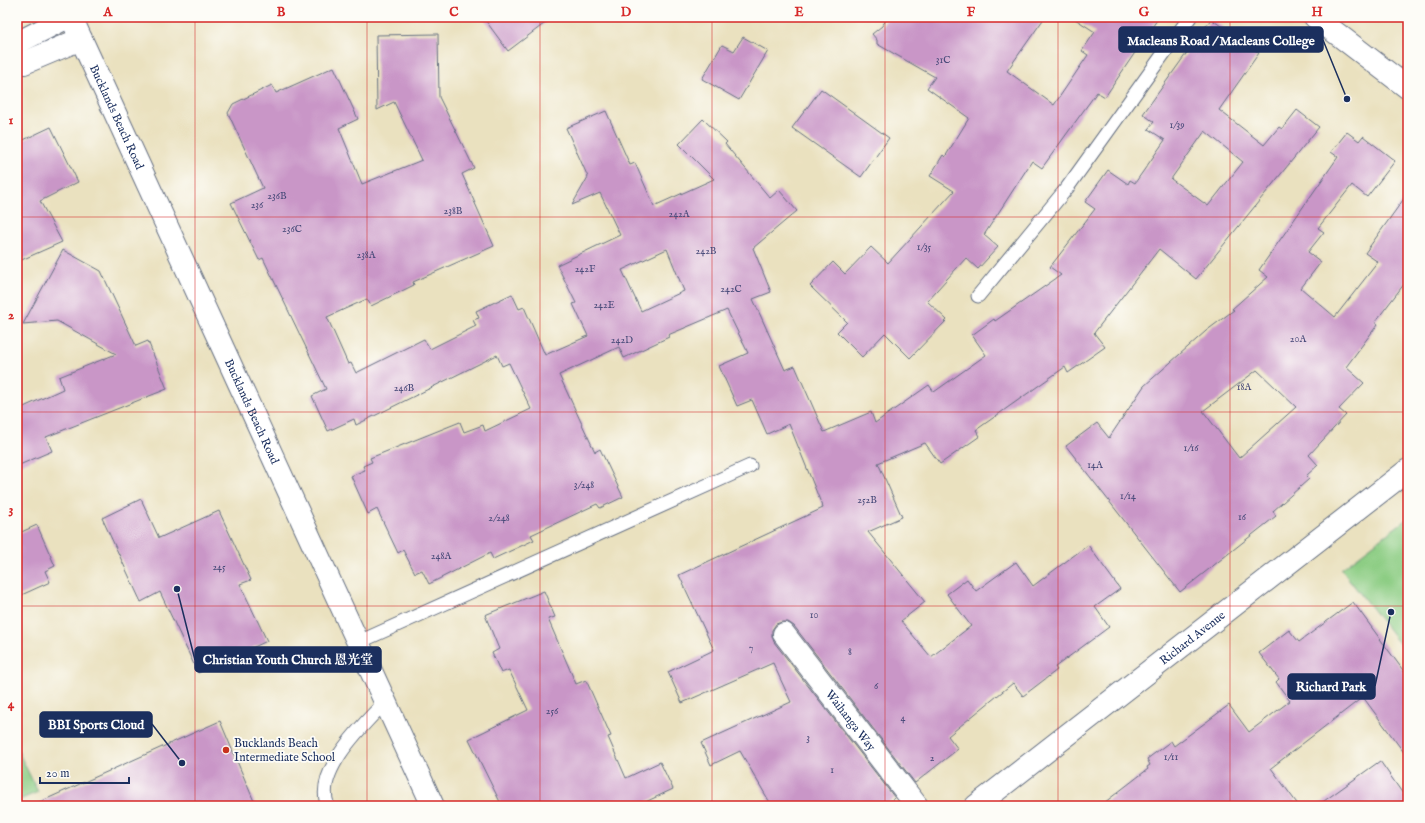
<svg xmlns="http://www.w3.org/2000/svg" width="1425" height="823" viewBox="0 0 1425 823" font-family="'IM FELL English','Noto Serif SC',serif">
<style>
.green{fill:#8dcd84;stroke:#547e71}
.building{fill:#c996c7;fill-rule:evenodd}
.lines{fill:none;stroke-linecap:round;stroke-linejoin:round}
.service-casing{stroke:#636d80;stroke-width:15}
.minor-casing{stroke:#636d80;stroke-width:24}
.secondary-casing{stroke:#636d80;stroke-width:24}
.service{stroke:#fff;stroke-width:13}
.minor{stroke:#fff;stroke-width:22}
.secondary{stroke:#fff;stroke-width:22}
.grid{fill:none;stroke:#d62828;stroke-width:1;stroke-opacity:0.55}
.poi-dot{fill:#c8321e;stroke:#fdfcf7;stroke-width:1.5}
.labels{text-anchor:middle;stroke-width:3.5;stroke-linejoin:round;paint-order:stroke}
.number-label{font-size:10px;fill:#464978}
.street-label{font-size:12px;fill:#1b2f5e;stroke:#fdfcf7}
.poi-label{font-size:12px;fill:#1b2f5e;stroke:#fdfcf7;text-anchor:start}
.leader{fill:none;stroke:#1b2f5e;stroke-width:1.5}
.callout-dot{fill:#1b2f5e;stroke:#fdfcf7;stroke-width:1.5}
.callout{fill:#1b2f5e;stroke:#1b2f5e;stroke-width:1.5}
.callout-label{font-size:13px;text-anchor:middle;font-weight:bold;fill:#fff}
.neatline{fill:none;stroke:#d62828;stroke-width:1.5}
.grid-label{font-size:13px;text-anchor:middle;font-weight:bold;fill:#d62828}
</style>
<rect width="100%" height="100%" fill="#fdfcf7"/>
<filter id="ink" filterUnits="userSpaceOnUse"><feTurbulence type="fractalNoise" baseFrequency=".025" numOctaves="2"/><feDisplacementMap in="SourceGraphic" scale="8" xChannelSelector="R" yChannelSelector="G"/><feConvolveMatrix kernelMatrix="1 2 1 2 8 2 1 2 1" color-interpolation-filters="sRGB"/></filter>
<filter id="wash" filterUnits="userSpaceOnUse"><feTurbulence type="fractalNoise" baseFrequency=".012" numOctaves="4" result="noise"/><feDisplacementMap in="SourceGraphic" scale="16" xChannelSelector="R" yChannelSelector="G"/><feGaussianBlur stdDeviation="0.9" result="paint"/><feColorMatrix in="noise" values="0 0 0 0 0 0 0 0 0 0 0 0 0 0 0 0 0 1.4 0 .05"/><feComposite in="paint" operator="in"/></filter>
<g filter="url(#wash)">
<rect width="100%" height="100%" fill="#eae1bf"/>
<!-- green -->
<path class="green" d="M1408 518V655L1341 569Z
M17 749 38 792 17 801Z"/>
<g id="blocks">
<!-- building -->
<path class="building" d="M483 17H553L508 51Z
M888 17H1045L1007 71 1054 105 1088 55 1082 51 1095 32 1072 17H1159L1105 97 1097 92 1042 168 1032 161 984 235 998 247 978 269 966 258 927 301 947 320 910 358 885 333 862 357 837 332 847 322 810 286 833 262 845 274 871 247 888 263 954 191 930 176 943 155 945 157 969 118 927 88 935 77 877 44V40L872 34 882 26Z
M1211 19 1259 53 1219 110 1264 145 1279 127 1282 129 1297 110 1319 127 1196 279 1159 249 1094 333 1105 347 1068 373 1065 367 976 430 980 436 940 464 925 443 878 463 902 517 868 532 925 602 901 621 931 657 971 626 947 594 967 579 976 591 1016 562 1033 586 1088 545 1120 589 1095 607 1109 627 1055 667 1057 670 1023 696 1013 683 948 736 958 749 915 783 794 626 788 622H782L776 624 772 630V636L774 642 895 798 884 806H772L740 751 711 765 701 743 791 702 773 663 682 703 668 672 714 650 679 575 823 508 789 424 767 434 752 400 737 406 719 366 748 353 727 310 668 335 669 337 624 358 619 347 559 375 595 452 600 449 623 497 600 508 597 504 531 535 534 540 493 559 490 553 429 584 422 570 415 573 403 550 398 553 377 509 368 514 351 476 365 470 363 466 372 462 370 458 460 422 464 432 483 425 485 431 531 409 509 363 502 366 497 355 356 425 354 419 328 431 312 396 326 389 263 258 259 260 231 203 263 188 228 113 233 104 272 85 276 93 334 67 358 119 339 128 362 184 422 160 394 102 377 110 376 35 438 34 439 97 474 168 462 174 494 246 413 282 414 285 371 306 367 299 327 317 348 364 351 363 356 373 424 339 430 349 476 326 473 320 479 318 476 311 512 294 519 309 524 307 545 355 588 336 573 304 576 303 557 265 620 235 600 193 572 205 588 177 566 128 606 111 630 165 635 163 654 206 714 179 679 144 703 119 727 142 725 144 770 198 779 190 797 211 753 248 771 292 753 299 785 370 795 366 824 432 871 412 875 423 929 385 934 392 986 355 972 335 994 319 995 321 1061 275 1050 267 1095 209 1085 202 1108 170 1128 184 1130 180 1135 183 1165 140 1148 129 1154 122 1143 114ZM1205 131 1243 162 1208 206 1171 179ZM667 249 684 291 641 311 622 270Z
M743 37 768 51 739 100 702 79 722 45 734 51Z
M821 89 889 138 861 177 792 128Z
M51 127 78 182 40 201 62 242 17 262V143Z
M1347 132 1359 141 1363 136 1395 161 1367 197 1352 185 1318 228 1324 232 1308 252 1321 262 1301 288 1335 317 1378 262 1365 253 1408 193V279L1375 322 1378 324 1346 367 1364 383 1339 409 1346 415 1309 455 1318 465 1306 476 1309 479 1273 511 1276 516 1180 592 1066 446 1097 423 1109 438 1144 386 1206 331 1234 310 1232 309 1268 277 1259 270 1338 157 1331 152ZM1257 370 1296 407 1239 458 1203 411Z
M63 250 101 271 136 346 148 341 167 389 46 437 52 451 17 466V410L63 389 59 377 116 354 57 321 23 324Z
M141 499 159 538 219 511 251 580 240 584 267 641 198 673 160 592 141 602 102 518Z
M37 525 55 566 45 571 50 582 17 597V534Z
M544 591 555 617 548 619 576 684 586 680 611 736 608 737 626 778 660 762 673 789 637 806H502L469 739 528 710 509 670 501 673 492 653 499 649 485 615Z
M1353 602 1408 677V758L1363 697 1271 768 1299 806H1100L1148 769 1147 767 1150 765 1147 759 1171 741 1174 746 1229 705 1249 732 1290 701 1276 682 1279 679 1259 653 1289 630 1299 642Z
M220 721 256 806H31Z
M1380 761 1408 801V806H1317Z"/>
</g>
</g>
<g filter="url(#ink)">
<use href="#blocks" fill-opacity="0" stroke="#636d80" stroke-width="1"/>
<g class="lines">
<defs>
<path id="service" d="M978 296 1067 188 1190 17
M359 642 750 466
M328 806C313 772 364 724 386 701"/>
<g id="minor">
<path d="M17 43 68 17"/>
<path d="M17 63H24L81 39"/>
<path id="s1" d="M784 634 917 806"/>
<path id="s2" d="M976 806 1408 470"/>
</g>
<g id="secondary">
<path id="s3" d="M71 17 433 806"/>
<path d="M1315 17 1408 88"/>
</g>
</defs>
<!-- service casing -->
<use href="#service" class="service-casing"/>
<!-- minor casing -->
<use href="#minor" class="minor-casing"/>
<!-- secondary casing -->
<use href="#secondary" class="secondary-casing"/>
<!-- service -->
<use href="#service" class="service"/>
<!-- minor -->
<use href="#minor" class="minor"/>
<!-- secondary -->
<use href="#secondary" class="secondary"/>
</g>
</g>
<!-- grid -->
<path class="grid" d="M195 17V806M367 17V806M540 17V806M712 17V806M885 17V806M1058 17V806M1230 17V806M17 217H1408M17 412H1408M17 606H1408"/>
<!-- markers -->
<circle class="poi-dot" cx="226" cy="750" r="4"/>
<g class="labels">
<!-- number labels -->
<g class="number-label">
<text x="943" y="63">31C</text>
<text x="1177" y="128">1/39</text>
<text x="277" y="199">236B</text>
<text x="257" y="208">236</text>
<text x="453" y="214">238B</text>
<text x="679" y="217">242A</text>
<text x="292" y="232">236C</text>
<text x="924" y="250">1/35</text>
<text x="706" y="254">242B</text>
<text x="366" y="258">238A</text>
<text x="585" y="272">242F</text>
<text x="731" y="292">242C</text>
<text x="604" y="308">242E</text>
<text x="1298" y="342">20A</text>
<text x="622" y="343">242D</text>
<text x="1244" y="390">18A</text>
<text x="404" y="391">246B</text>
<text x="1191" y="451">1/16</text>
<text x="1095" y="468">14A</text>
<text x="584" y="488">3/248</text>
<text x="1128" y="499">1/14</text>
<text x="867" y="503">252B</text>
<text x="1242" y="520">16</text>
<text x="499" y="521">2/248</text>
<text x="441" y="559">248A</text>
<text x="219" y="570">245</text>
<text x="814" y="618">10</text>
<text x="751" y="651">7</text>
<text x="850" y="655">8</text>
<text x="876" y="689">6</text>
<text x="552" y="714">256</text>
<text x="903" y="721">4</text>
<text x="808" y="741">3</text>
<text x="1171" y="760">1/11</text>
<text x="932" y="761">2</text>
<text x="832" y="773">1</text>
</g>
<!-- street labels -->
<g class="street-label">
<text dy="4" stroke="none"><textPath href="#s3" startOffset="110">Bucklands Beach Road</textPath></text>
<text dy="4" stroke="none"><textPath href="#s3" startOffset="434">Bucklands Beach Road</textPath></text>
<text dy="4" stroke="none"><textPath href="#s2" startOffset="274">Richard Avenue</textPath></text>
<text dy="4" stroke="none"><textPath href="#s1" startOffset="109">Waihanga Way</textPath></text>
</g>
<!-- poi labels -->
<g class="poi-label">
<text x="234" y="747">Bucklands Beach<tspan x="234" dy="14">Intermediate School</tspan></text>
</g>
</g>
<!-- callouts -->
<path class="leader" d="M1347 99L1323 40M177 589L195 660M1391 612L1375 686M182 763L152 724"/>
<g class="callout-dot">
<circle cx="1347" cy="99" r="4"/>
<circle cx="177" cy="589" r="4"/>
<circle cx="1391" cy="612" r="4"/>
<circle cx="182" cy="763" r="4"/>
</g>
<g class="callout">
<rect x="1119" y="27" width="204" height="25" rx="4"/>
<rect x="195" y="647" width="186" height="25" rx="4"/>
<rect x="1288" y="674" width="87" height="25" rx="4"/>
<rect x="40" y="712" width="112" height="25" rx="4"/>
</g>
<g class="callout-label">
<text x="1221" y="45">Macleans Road / Macleans College</text>
<text x="288" y="664">Christian Youth Church 恩光堂</text>
<text x="1331" y="691">Richard Park</text>
<text x="96" y="729">BBI Sports Cloud</text>
</g>
<!-- margin -->
<rect width="1425" height="823" fill="none" stroke="#fdfcf7" stroke-width="44"/>
<!-- scale -->
<path d="M40 777v6h89v-6" fill="none" stroke="#1b2f5e" stroke-width="2"/>
<text x="46" y="777" font-size="12" fill="#1b2f5e" stroke="#fdfcf7" stroke-width="3" paint-order="stroke">20 m</text>
<rect x="22" y="22" width="1381" height="779" class="neatline"/>
<g class="grid-label">
<text x="108" y="16">A</text>
<text x="281" y="16">B</text>
<text x="454" y="16">C</text>
<text x="626" y="16">D</text>
<text x="799" y="16">E</text>
<text x="971" y="16">F</text>
<text x="1144" y="16">G</text>
<text x="1317" y="16">H</text>
<text x="11" y="124">1</text>
<text x="11" y="319">2</text>
<text x="11" y="513">3</text>
<text x="11" y="708">4</text>
</g>
</svg>
